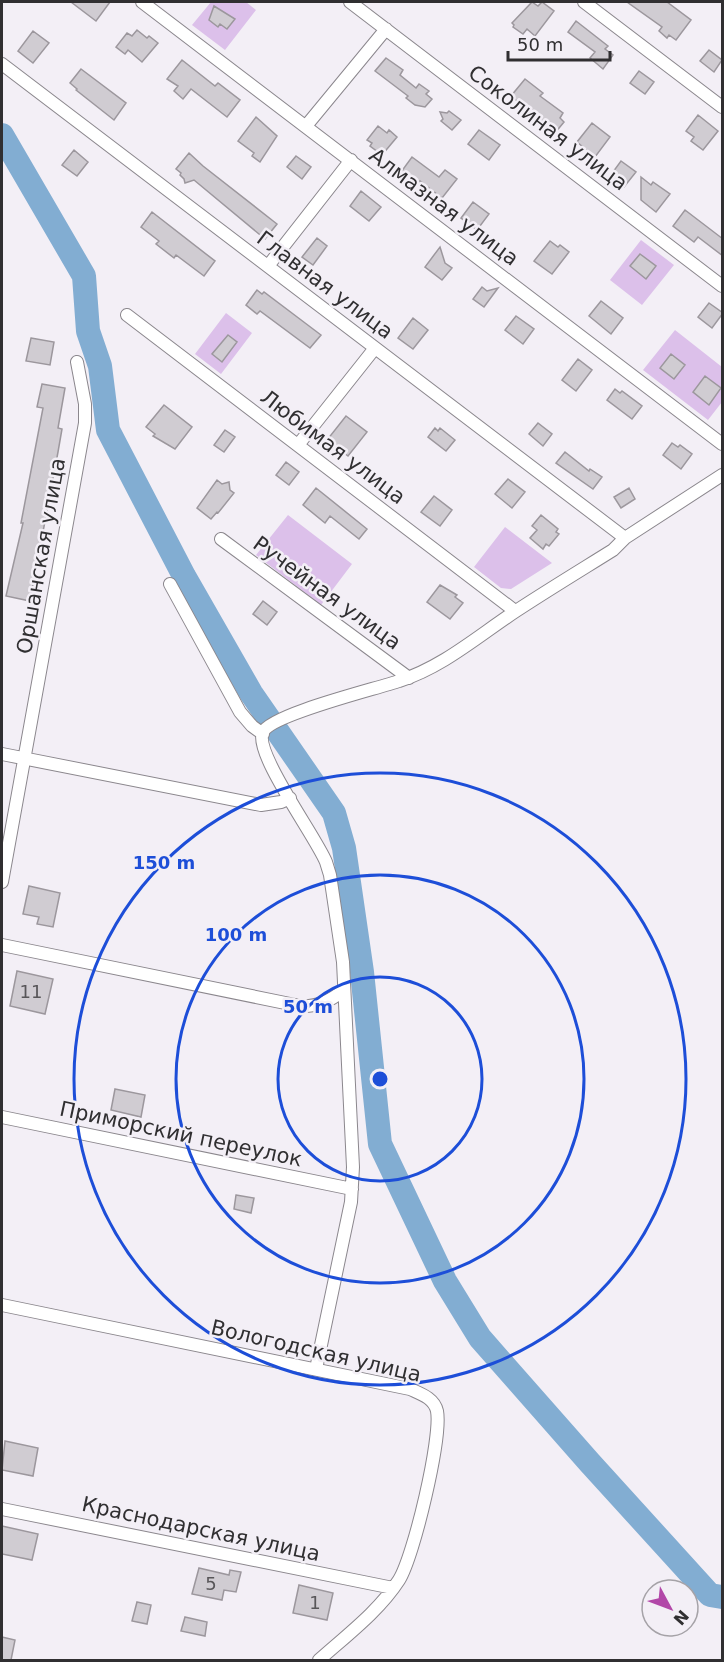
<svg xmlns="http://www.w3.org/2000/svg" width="724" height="1662" viewBox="0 0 724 1662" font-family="'DejaVu Sans',sans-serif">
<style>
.green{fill:#dcc0ea}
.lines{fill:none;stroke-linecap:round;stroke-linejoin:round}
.river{stroke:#82add2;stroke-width:24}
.building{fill:#d0ccd2;stroke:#9c979d;stroke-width:1.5}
.street-casing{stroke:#8b878d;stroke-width:14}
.street{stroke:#fff;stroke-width:12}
.ring{fill:none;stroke:#1d4ed8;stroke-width:3}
.labels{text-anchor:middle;stroke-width:5;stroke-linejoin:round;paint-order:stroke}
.number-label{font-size:18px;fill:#585659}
.street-label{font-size:21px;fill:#302f31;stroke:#f3eff6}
.centre{fill:#1d4ed8;stroke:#f3eff6;stroke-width:3}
.ring-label{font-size:18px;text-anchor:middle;font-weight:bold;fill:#1d4ed8;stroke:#f3eff6;stroke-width:5;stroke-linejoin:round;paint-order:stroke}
</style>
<rect width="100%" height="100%" fill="#f3eff6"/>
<!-- green -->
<path class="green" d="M211 2H246L256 10 225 50 192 25Z
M641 240 674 265 642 305 610 280Z
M226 313 252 333 221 374 195 354Z
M675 330 722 367V402L708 420 643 370Z
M288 515 352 564 321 605 256 555Z
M505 527 552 563 511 589 501 588 474 567Z"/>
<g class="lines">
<!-- river -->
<path class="river" d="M2 135 84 276 88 331 100 366 108 430 184 576 251 693 334 813 344 848 362 972 380 1144 445 1281 480 1338 590 1463 710 1595 722 1597"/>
</g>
<!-- building -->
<path class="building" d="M71 2H110L96 21Z
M532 2 538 6 542 2 554 11 535 36 527 29 523 34 513 27 514 25 512 23Z
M627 2H667L691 20 676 40 669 35 667 38 659 31 662 27Z
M214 6 235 19 227 29 220 24 218 27 209 20Z
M576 21 608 46 605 49 613 55 603 69 590 58 595 52 568 32Z
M137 30 147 38 149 36 158 43 142 62 128 50 125 54 116 47 127 33 132 36Z
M33 31 49 43 33 63 18 51Z
M709 50 722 60 714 72 700 61Z
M386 58 403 70 400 75 416 88 419 84 429 91 426 94 432 99 425 107 415 105 406 98 408 96 375 71Z
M182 60 215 86 218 83 240 100 227 117 191 89 183 99 174 91 178 86 167 79Z
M81 69 126 103 114 120 76 90 77 89 70 83Z
M639 71 654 82 645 94 630 83Z
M525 79 543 93 540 96 563 113 560 118 564 122 555 133 511 96Z
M449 111 461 120 452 130 441 121 443 119 440 112 447 113Z
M698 115 718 131 703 150 691 141 694 137 686 131Z
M256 117 277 136 260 162 252 156 254 153 238 141Z
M592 123 610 137 595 157 577 142Z
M378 126 387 133 389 130 397 137 382 155 370 146 372 143 367 140Z
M479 130 500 145 489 160 468 144Z
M74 150 88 162 77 176 62 165Z
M189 153 203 166 277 224 265 239 194 180 185 183 184 179 180 175 181 173 176 169Z
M296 156 311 167 302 179 287 167Z
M412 157 439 177 445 170 457 179 442 198 420 181 417 184 401 172Z
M621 161 636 172 624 187 610 176Z
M641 177 651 185 653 182 670 194 656 212 641 200Z
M361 191 381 207 369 221 350 206Z
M473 202 489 214 477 230 461 218Z
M685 210 723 239V256L698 237 694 242 673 226Z
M152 212 215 261 204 276 176 255 174 258 156 244 159 241 141 227Z
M317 238 327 246 313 265 302 257Z
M550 241 558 247 560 245 569 252 552 274 534 261Z
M440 247 445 263 452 268 442 280 425 267Z
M640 254 656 266 646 279 630 266Z
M482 287 487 291 498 288 484 307 473 299Z
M257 290 262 294 264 292 321 335 310 348 260 311 257 314 246 305Z
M601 301 623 318 611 334 589 316Z
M709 303 723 313 712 328 698 317Z
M516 316 534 329 523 344 505 330Z
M413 318 428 330 413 349 398 338Z
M228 335 237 342 222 362 212 354Z
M31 338 54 342 50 365 26 361Z
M671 354 685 365 674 379 660 368Z
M578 359 592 370 576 391 562 380Z
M705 376 721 388 709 405 693 392Z
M42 384 65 388 58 428 62 429 58 452 30 601 6 596 23 523H21L43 408 37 407Z
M615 389 620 393 622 391 642 406 632 419 607 400Z
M164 405 192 427 175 449 153 436 155 434 146 427Z
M346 416 367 432 348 456 327 440Z
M538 423 552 434 543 446 529 434Z
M435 428 438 431 440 428 455 440 446 451 428 437Z
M225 430 235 437 224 452 214 445Z
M672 443 678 447 680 445 692 454 681 469 663 455Z
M565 452 589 471 590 469 602 477 593 489 556 463Z
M286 462 299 472 289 485 276 475Z
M508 479 525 492 512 508 495 494Z
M217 480 222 484 229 482 230 490 234 493 218 513 217 512 211 519 197 508Z
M316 488 367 529 359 539 330 516 325 523 303 505Z
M629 488 635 499 621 508 614 497Z
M434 496 452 510 440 526 421 512Z
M541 515 558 529 556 532 559 534 549 546 546 544 543 549 530 538 537 530 532 526Z
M440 585 457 595 455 597 463 603 450 619 427 602Z
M263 601 277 612 267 625 253 614Z
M29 886 60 893 53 927 37 924 39 917 23 914Z
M17 971 53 979 45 1014 10 1006Z
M115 1089 145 1095 141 1117 111 1110Z
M236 1195 254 1198 251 1213 234 1209Z
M5 1441 38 1448 33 1476 2 1470Z
M2 1526 38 1534 32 1560 2 1554Z
M199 1568 229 1575 230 1570 241 1572 236 1592 224 1590 222 1600 192 1594Z
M299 1585 333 1593 327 1620 293 1613Z
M137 1602 151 1605 147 1624 132 1621Z
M185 1617 207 1622 205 1636 181 1631Z
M2 1637 15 1640 11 1660H2Z"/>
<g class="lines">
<defs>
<path id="street" d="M142 2 722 444
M350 2 722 286
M584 2 722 107
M2 64 625 538
M306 126 386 29
M268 266 351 160
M127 315 515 611
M298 445 375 348
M221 539 409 678
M170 584 240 712 252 726 263 734
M2 754 261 805 281 802 290 798
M2 882 85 423V404L77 362
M2 945 300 1006C318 1007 330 1001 344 990
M2 1117 352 1189
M2 1305 410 1389C421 1394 434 1398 437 1411 442 1437 414 1556 399 1580 379 1611 347 1635 319 1660
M316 1369 351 1202 353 1167 343 962 330 875 326 862C316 837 253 752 263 732 272 714 376 689 399 681 443 667 478 636 516 611 548 590 581 570 613 550L625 538 722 475
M2 1509 393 1588"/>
</defs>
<!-- street casing -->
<use href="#street" class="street-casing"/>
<!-- street -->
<use href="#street" class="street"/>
</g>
<!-- distance rings -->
<g class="ring">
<circle cx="380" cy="1079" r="102"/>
<circle cx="380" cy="1079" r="204"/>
<circle cx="380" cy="1079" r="306"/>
</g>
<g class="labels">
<!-- number labels -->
<g class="number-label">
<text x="31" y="998">11</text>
<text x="211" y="1590">5</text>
<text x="315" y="1609">1</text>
</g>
<!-- street labels -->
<g class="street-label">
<text transform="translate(548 128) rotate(37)" y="7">Соколиная улица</text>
<text transform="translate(444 207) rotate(37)" y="7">Алмазная улица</text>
<text transform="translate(325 285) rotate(37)" y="7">Главная улица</text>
<text transform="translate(333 447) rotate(37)" y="7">Любимая улица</text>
<text transform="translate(41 556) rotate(-80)" y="7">Оршанская улица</text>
<text transform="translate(327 593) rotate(36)" y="7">Ручейная улица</text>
<text transform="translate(181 1134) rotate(12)" y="7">Приморский переулок</text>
<text transform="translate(316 1351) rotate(13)" y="7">Вологодская улица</text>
<text transform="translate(201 1529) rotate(12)" y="7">Краснодарская улица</text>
</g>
</g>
<circle cx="380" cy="1079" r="9" class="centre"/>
<g class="ring-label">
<text x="164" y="869">150 m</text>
<text x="236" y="941">100 m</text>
<text x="308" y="1013">50 m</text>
</g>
<!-- border -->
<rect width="724" height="1662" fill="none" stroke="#302f31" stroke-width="6"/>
<!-- north arrow -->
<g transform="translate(670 1608) rotate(131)"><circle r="28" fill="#f3eff6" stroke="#a5a2a7" stroke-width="1.5"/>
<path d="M0-4.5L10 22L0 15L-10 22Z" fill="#b247a8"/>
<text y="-9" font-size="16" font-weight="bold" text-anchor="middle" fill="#302f31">N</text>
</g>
<!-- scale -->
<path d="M508 51v9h102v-9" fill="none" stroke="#302f31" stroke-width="3"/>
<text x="517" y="51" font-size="18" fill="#302f31" stroke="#f3eff6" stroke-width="4.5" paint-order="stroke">50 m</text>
</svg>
